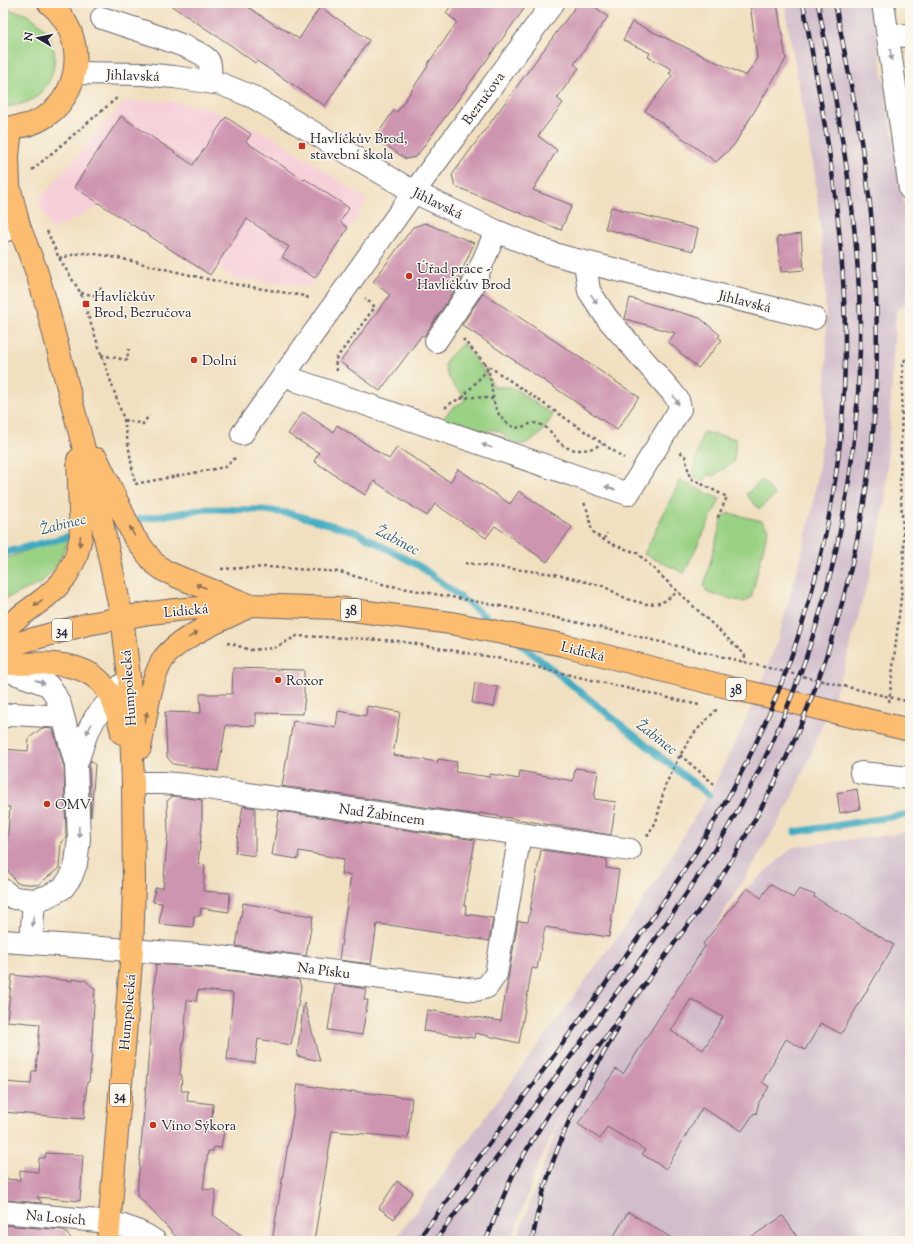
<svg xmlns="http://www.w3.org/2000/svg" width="913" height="1244" viewBox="0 0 913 1244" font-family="'Sorts Mill Goudy',serif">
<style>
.built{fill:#f6cfd9}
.industrial{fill:#d1bdcb}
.green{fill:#9ad284;stroke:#5e7a60}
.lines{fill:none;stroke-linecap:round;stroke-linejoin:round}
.stream{stroke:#41aac1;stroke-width:7}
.building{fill:#ce95b1;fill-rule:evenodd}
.minor-casing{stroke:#6a646a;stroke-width:24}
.major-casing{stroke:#6a646a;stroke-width:24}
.path{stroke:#6a646a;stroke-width:2.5;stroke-dasharray:3 3;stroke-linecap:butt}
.minor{stroke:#fff;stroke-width:22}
.major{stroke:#fcbd6f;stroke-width:22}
.rail-casing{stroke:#22223b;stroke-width:4.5}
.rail{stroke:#fbf7ec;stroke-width:3;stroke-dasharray:9;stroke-linecap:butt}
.oneway{fill:#9c9ca7}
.oneway2{fill:#8f7055}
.poi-dot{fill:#c8321e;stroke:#fbf7ec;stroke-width:1.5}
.labels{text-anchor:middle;stroke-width:3;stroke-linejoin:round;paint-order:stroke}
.shield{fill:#fbf7ec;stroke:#636270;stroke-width:1}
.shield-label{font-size:13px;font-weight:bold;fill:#22223b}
.street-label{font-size:14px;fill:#22223b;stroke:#fbf7ec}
.poi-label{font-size:14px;fill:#22223b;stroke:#fbf7ec;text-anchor:start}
.water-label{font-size:15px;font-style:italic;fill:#2e5871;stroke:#fbf7ec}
</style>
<rect width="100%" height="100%" fill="#fbf7ec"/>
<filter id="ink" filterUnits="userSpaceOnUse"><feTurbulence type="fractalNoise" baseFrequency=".025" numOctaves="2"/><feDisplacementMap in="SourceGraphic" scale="8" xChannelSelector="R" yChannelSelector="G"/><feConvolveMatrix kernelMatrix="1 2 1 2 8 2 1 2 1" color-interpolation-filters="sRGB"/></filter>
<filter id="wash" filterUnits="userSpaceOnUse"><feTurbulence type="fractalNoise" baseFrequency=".012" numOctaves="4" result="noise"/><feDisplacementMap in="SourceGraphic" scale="16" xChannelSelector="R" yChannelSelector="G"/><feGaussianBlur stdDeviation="0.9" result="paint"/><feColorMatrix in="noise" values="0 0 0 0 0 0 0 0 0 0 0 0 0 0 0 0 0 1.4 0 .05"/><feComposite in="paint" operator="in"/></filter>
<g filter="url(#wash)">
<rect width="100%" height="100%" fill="#f1e0c0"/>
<!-- built -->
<path class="built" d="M125 101H146L174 102 206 108 274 137 368 200 310 286 235 279 217 266 210 275 101 205 52 230 38 201Z"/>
<!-- industrial -->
<path class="industrial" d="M784 3H871L910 240V299L909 302 896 310 885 502 870 573 844 669 814 747 789 804 747 875 707 939 747 888 793 847 910 832V1241H516L564 1109 540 1161 511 1241H394L559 1017 634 914 658 878 713 787 739 736 762 682 779 636 799 564 811 515 819 467 824 417 827 351 824 262 815 176Z"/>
<!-- green -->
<path class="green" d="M3 10C50 9 73 64 37 96 28 104 16 105 6 107H3Z
M463 343 495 387H512L553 415C549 421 545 428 540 434 538 437 533 439 530 441 507 456 506 416 480 435L442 422C447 411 454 406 465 401L462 393 455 387 451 381 447 374 445 365 446 360Z
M703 432 736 439 734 462 713 476 708 474 704 482 693 477 692 473Z
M680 480 720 499 684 573 644 554Z
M762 480 775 495 759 509 746 494Z
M729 513 762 521 768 529 751 598 744 602 708 593 704 586 722 518Z
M71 535 57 565 41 583 3 600V559Z"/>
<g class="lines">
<!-- stream -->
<path class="stream" d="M3 553 134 520 207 509 265 510 293 514 356 532 421 567 495 624
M520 644C584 693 645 746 709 795
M795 832 910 814"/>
</g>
<g id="blocks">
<!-- building -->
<path class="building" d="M167 3H242L278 27 279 26 299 39 320 7 369 40 325 106 257 61 255 63 232 46Z
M453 3H513L524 9 416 157 406 159 375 138 394 110 397 112 428 66 427 65 457 22 446 13Z
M578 3H590L608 17 574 64 579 68 557 98 563 103 538 136 557 150 533 190 572 205 561 230 455 186 452 175Z
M750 3H777L786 59 734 145 716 162 645 111 672 76 669 73 672 69 648 57 650 53 623 40 632 22 746 76 757 58Z
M121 116 193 165 226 117 251 134 246 142 304 180 305 179 349 208 340 222 348 228 315 278 282 257 289 247 247 219 210 275 74 187Z
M611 207 698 229 693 251 605 229Z
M425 223 474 243 459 278 462 279 461 281 424 336 422 335 380 391 340 362 390 295 373 282 413 227Z
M801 234 804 270 781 272 777 237Z
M483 293 639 397 617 430 462 325Z
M630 298 700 318 720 335 718 337 722 340 698 368 668 342 675 333 625 319Z
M303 412 333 432 337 425 389 459 397 447 450 482 458 469 510 504 519 491 572 527 547 562 495 526 486 538 435 504 427 516 374 481 365 495 314 461 319 453 288 434Z
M233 668 304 670V693L305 694 303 714 256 713V726L226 725 218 771 173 764 167 757 165 712 201 713 200 694H232Z
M475 683 498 687 494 707 472 703Z
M367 706 400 712 393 755 438 762V759L457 762 455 772 490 777V774L519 779 520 771 573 781 575 768 598 771 594 799 616 802 611 835 479 813V815L282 786 293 721 336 728 338 711 366 716Z
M42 728 53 729 64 767 66 838 61 842 59 868 38 885 17 883 5 867 10 807H3V749L28 751 29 738Z
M91 760 95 765 91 817 89 767Z
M857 789 860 809 840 813 837 793Z
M173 796 202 800V825L198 864 205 865 203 891 230 893 229 912 201 908 200 916H194L193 927 159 924 162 903 153 902 155 888H163L168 833 167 801Z
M243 806 255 808V856L235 853Z
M279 811 475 840 464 905 466 906 465 914 493 918 489 941 396 926 377 924 371 964 339 960 351 875 341 874 344 859 299 851 298 859 272 855Z
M541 850 607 859 606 868 619 870 609 937 545 927 537 969 532 968 519 1043 475 1033 474 1038 424 1031 427 1010 501 1021 518 921 528 922Z
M770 884 793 898 799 889 815 895 814 897 894 945 841 1034 821 1023 805 1050 786 1039 762 1082 769 1087 759 1102 756 1114 754 1113 742 1131 702 1108 666 1169 642 1154 645 1150 607 1127 600 1139 578 1124 616 1069 623 1074 705 946 703 944 747 888 761 898ZM691 999 723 1017 703 1050 671 1031Z
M243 903 280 910V911L313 916 306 956 236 946Z
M156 964 212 968 299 980 301 987 291 1045 258 1039 255 1063 227 1060 233 993 198 990 196 1001 187 1000 184 1041H183L180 1075H182L181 1091H188L187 1101 213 1104 211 1129 224 1131 221 1148 214 1147 213 1151H208L203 1189 216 1190 213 1215 249 1241H180L137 1195Z
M12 975 72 981V979L85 980 95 989 91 1054 92 1053 89 1082H87L84 1119 3 1112V1082L31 1084 32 1071H36L40 1024 7 1021Z
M335 984 366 989 364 1000H368L362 1035 328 1030Z
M304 1002 320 1061 297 1056Z
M298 1084 351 1093V1091L412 1098 408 1138 332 1131 314 1241H272Z
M46 1153 83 1155 80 1201 37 1197 42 1203 3 1200 5 1179 20 1180V1170L38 1172 39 1158H45Z
M397 1181 413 1192 394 1219 379 1208Z
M628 1212 677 1241H611Z
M783 1216 800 1241H745Z
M3 1225 64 1230 73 1241H3Z"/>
</g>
</g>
<g filter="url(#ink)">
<use href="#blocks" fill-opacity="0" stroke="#6a646a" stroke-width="1"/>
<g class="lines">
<defs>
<path id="minor" d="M883 3 910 189
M102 18C119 24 201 48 208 60 212 66 210 76 209 82
M888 33 910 37
M75 73 143 74 174 77 221 84 253 97 414 192 496 231 548 252 568 258 814 318
M3 231 19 226
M436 341 472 287 496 231
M284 374 298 381 628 494 680 409 678 400 671 391 607 318 589 291 585 262
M242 434 414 192 553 3
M3 669 48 685 53 691 60 705 76 765 79 839 76 864 71 877 63 888 46 897 34 900 14 898 9 895 3 890
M3 717 14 714 63 717
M76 765 86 735 95 718 122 685
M861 773 910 778
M133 783H163L186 785 630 850
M3 941 213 956 475 990 487 987 496 974 520 834
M31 943 34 900
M3 1212 109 1222C126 1226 141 1231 155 1241"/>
<path id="major" d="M3 127C72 132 101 46 49 3
M11 128 8 156 9 186 19 226 36 270 46 303 97 499 122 617 129 676 133 783 134 887 132 950 108 1241
M97 459 134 537 154 563 165 571 183 579 244 603
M3 629 46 597 57 587 66 577 76 557 81 537 78 460
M3 647 88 624 150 613 185 609 250 605 337 608 451 623 563 645 723 686 910 730
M3 664C41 664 92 656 111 697 117 709 119 721 122 733
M140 748C146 721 148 686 162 661 175 639 220 621 242 610"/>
</defs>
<!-- minor casing -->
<use href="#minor" class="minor-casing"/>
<!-- major casing -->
<use href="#major" class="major-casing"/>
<!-- path -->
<path class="path" d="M32 170 118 97
M47 231 59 258 80 292 124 420 135 484 225 467 237 456
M59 258 81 253 96 254 123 259 211 280 304 296 311 299
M81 293 99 296 101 286
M463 339C470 348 484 360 488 370 494 386 490 404 501 417 521 439 525 419 539 424 552 428 554 440 564 446 576 453 591 450 602 444
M101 355 127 360 129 349
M484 363 624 458
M337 371 335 360 375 307 365 298
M462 398 488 369
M445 408C458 395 476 396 493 399
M124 420 143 424 149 415
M680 452 685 456 690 478 727 497 717 519
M584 503C589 511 589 521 592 530 596 539 626 550 636 552L745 655 744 662
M604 539 607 533
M465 563 554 574 603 586 627 599 646 604 661 603 678 592
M221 569 267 567 340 572 386 585 522 610 615 631 910 702
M227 643 233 644 250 650 274 648 297 636 349 638 398 641 497 658 699 705
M889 702 902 589 904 544 900 484 903 362 910 355
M680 755 714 784
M647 836 656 822 665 786 680 755 695 732 717 709"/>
<!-- minor -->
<use href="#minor" class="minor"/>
<!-- major -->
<use href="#major" class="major"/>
<defs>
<path id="rail" d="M417 1241C476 1162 534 1084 591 1004 651 921 711 838 755 745 814 620 846 479 845 341 845 227 824 115 803 3
M435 1241C495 1161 554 1080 612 999 671 918 730 836 771 745 828 620 857 485 860 348 862 232 839 117 818 3
M486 1241C494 1219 503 1196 513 1175 524 1153 537 1133 549 1113 590 1058 631 1004 671 948 681 933 693 919 703 905 724 875 742 843 759 812 824 694 863 555 874 421 879 355 877 289 872 223 865 149 849 76 835 3
M532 1241C545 1166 578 1093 618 1029"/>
</defs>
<!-- rail casing -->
<use href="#rail" class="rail-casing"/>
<!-- rail -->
<use href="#rail" class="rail"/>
</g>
<!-- one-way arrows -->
<defs><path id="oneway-solid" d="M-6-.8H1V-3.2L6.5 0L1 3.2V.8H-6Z"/></defs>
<g class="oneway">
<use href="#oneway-solid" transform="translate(891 55) rotate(82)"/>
<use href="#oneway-solid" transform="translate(594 299) rotate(56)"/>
<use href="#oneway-solid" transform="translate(676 400) rotate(60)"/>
<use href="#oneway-solid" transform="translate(487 446) rotate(-161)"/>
<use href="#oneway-solid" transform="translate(610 488) rotate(-161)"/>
<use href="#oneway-solid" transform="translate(40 682) rotate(20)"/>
<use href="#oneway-solid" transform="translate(89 729) rotate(118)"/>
<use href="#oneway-solid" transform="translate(79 832) rotate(88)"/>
<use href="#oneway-solid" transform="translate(33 921) rotate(95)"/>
</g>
<g class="oneway2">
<use href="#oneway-solid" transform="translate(132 531) rotate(-116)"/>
<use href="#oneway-solid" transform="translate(80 541) rotate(96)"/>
<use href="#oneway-solid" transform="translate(201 586) rotate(-159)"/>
<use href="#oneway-solid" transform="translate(38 603) rotate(143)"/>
<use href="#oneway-solid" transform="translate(193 635) rotate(-31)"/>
<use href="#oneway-solid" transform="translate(146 717) rotate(-79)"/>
</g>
</g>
<!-- markers -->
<g class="poi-dot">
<rect x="298" y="142" width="8" height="8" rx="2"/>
<circle cx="409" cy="276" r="4"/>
<rect x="82" y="300" width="8" height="8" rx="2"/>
<circle cx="194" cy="360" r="4"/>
<circle cx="278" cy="680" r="4"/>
<circle cx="47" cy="804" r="4"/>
<circle cx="153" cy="1125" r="4"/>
</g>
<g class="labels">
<!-- shield labels -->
<g class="shield">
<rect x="341" y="599" width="20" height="22" rx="3"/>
<rect x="52" y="619" width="20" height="22" rx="3"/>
<rect x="726" y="678" width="20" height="22" rx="3"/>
<rect x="110" y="1084" width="20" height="22" rx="3"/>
</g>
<g class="shield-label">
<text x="351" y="615">38</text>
<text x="62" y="635">34</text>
<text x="736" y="694">38</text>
<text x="120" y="1100">34</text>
</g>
<!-- street labels -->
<g class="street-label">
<text transform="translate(133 75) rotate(2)" y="5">Jihlavská</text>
<text transform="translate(483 98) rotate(-54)" y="5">Bezručova</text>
<text transform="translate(438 203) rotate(26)" y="5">Jihlavská</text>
<text transform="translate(745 301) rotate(14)" y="5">Jihlavská</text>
<text transform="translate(186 610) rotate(-5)" y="5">Lidická</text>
<text transform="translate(583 651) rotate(14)" y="5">Lidická</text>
<text transform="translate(128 688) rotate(-94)" y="5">Humpolecká</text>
<text transform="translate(382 814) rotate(8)" y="5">Nad Žabincem</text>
<text transform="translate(324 970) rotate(7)" y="5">Na Písku</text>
<text transform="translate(127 1012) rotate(-85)" y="5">Humpolecká</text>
<text transform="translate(56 1217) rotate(5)" y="5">Na Losích</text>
</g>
<!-- poi labels -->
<g class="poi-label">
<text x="310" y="143">Havlíčkův Brod,<tspan x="310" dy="16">stavební škola</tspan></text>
<text x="417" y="273">Úřad práce -<tspan x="417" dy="16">Havlíčkův Brod</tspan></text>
<text x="94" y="301">Havlíčkův<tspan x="94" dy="16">Brod, Bezručova</tspan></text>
<text x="202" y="365">Dolní</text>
<text x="286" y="685">Roxor</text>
<text x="55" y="809">OMV</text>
<text x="161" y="1130">Víno Sýkora</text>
</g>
<!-- water labels -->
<g class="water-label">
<text transform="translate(63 524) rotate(-14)" y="5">Žabinec</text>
<text transform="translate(398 540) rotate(28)" y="5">Žabinec</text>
<text transform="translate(657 737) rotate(38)" y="5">Žabinec</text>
</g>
</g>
<!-- margin -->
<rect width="913" height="1244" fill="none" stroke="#fbf7ec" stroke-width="16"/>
<!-- north arrow -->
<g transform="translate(38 38) rotate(279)" stroke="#fbf7ec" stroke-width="3" paint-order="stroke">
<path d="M0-3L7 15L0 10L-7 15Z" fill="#22223b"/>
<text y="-6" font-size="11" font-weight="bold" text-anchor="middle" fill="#22223b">N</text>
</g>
</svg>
